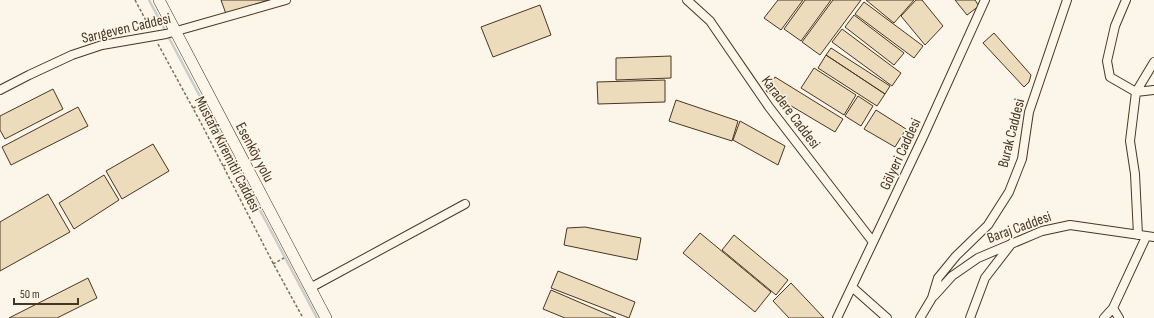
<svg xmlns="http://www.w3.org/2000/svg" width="1154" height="318" viewBox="0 0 1154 318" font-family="'Sofia Sans Condensed',sans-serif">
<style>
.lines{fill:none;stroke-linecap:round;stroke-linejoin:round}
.stream{stroke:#c9cecd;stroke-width:2.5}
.building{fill:#ecdcbc;stroke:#4a3520}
.street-casing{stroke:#4a3520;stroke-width:10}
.secondary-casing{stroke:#4a3520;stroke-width:12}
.path{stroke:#7f6f5c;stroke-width:1.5;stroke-dasharray:3 2;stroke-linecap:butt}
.street{stroke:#fbf6e9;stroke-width:8}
.secondary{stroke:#fbf6e9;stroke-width:11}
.labels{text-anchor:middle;stroke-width:3;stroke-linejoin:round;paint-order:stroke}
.street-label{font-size:15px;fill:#4a3520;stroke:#fbf6e9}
</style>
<rect width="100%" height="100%" fill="#fbf6e9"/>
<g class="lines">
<!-- stream -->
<path class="stream" d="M149 0 317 318"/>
</g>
<!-- building -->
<path class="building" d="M221 0H269L226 14Z
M778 0H803L781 30 764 18Z
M805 0H831L801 41 784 29Z
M833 0H861L820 55 802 42Z
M866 0H914L894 23Z
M916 0H922L943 26 925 45 901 16Z
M955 0H975L979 6 967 15Z
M864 2 923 46 914 58 855 14Z
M540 5 551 35 493 57 481 27Z
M854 15 904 53 894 65 845 27Z
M842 29 901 73 892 86 832 42Z
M994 33 1031 75 1029 82 1024 87 983 43Z
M831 48 890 86 885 94 826 55Z
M826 55 885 94 877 106 818 68Z
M671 56V78L616 80V58Z
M814 68 856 95 844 115 801 88Z
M775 77 843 119 835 132 766 91Z
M665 80V102L598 104 597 82Z
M53 89 63 109 5 139 0 130V116Z
M858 96 873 106 861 126 845 116Z
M676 100 738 121 732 141 669 121Z
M78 107 88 126 11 165 2 147Z
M876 110 906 129 895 147 864 129Z
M740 121 785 146 778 165 733 140Z
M153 144 169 171 122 199 106 171Z
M104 175 119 200 74 229 59 203Z
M48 194 70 232 0 271V222Z
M585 227 641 238 637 260 564 245 567 228Z
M700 233 771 292 755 312 683 253Z
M734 235 788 280 776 295 722 250Z
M558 271 635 302 629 318 551 288Z
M88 278 97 298 57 318H9Z
M791 283 824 318H789L773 301Z
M551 290 616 318H565L543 309Z"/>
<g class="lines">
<defs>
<path id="street" d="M687 0 710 21 769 107 873 242
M1126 0 1115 26 1107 61 1110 77 1136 92 1154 90
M0 90 29 75 72 55 102 45 166 34 286 0
M1138 235 1135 174 1130 141 1136 92 1154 62
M852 287 887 318
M310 288 465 204
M934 296 952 276 978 258 1042 231 1070 225 1154 237
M1113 308 1119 318
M837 318 923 137 985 0
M920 318 932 298 938 278 956 256 988 225 1009 192 1022 159 1029 112 1067 0
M970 318 985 278 1012 243
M1104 318 1113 308 1146 237"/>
<path id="secondary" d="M159 0 326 318"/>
</defs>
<!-- street casing -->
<use href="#street" class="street-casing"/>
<!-- secondary casing -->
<use href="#secondary" class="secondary-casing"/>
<!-- path -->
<path class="path" d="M135 0 150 28
M158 44 201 123 274 265 303 318
M193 108 202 104
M223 166 233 163
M273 264 284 258"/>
<!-- street -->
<use href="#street" class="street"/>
<!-- secondary -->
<use href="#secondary" class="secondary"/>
</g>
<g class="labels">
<!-- street labels -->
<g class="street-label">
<text transform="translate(126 28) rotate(-13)" y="5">Sarıgeven Caddesi</text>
<text transform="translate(791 112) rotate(53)" y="5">Karadere Caddesi</text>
<text transform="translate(1011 133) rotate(-76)" y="5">Burak Caddesi</text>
<text transform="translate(255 152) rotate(62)" y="5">Esenköy yolu</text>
<text transform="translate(228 154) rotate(63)" y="5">Mustafa Kiremitli Caddesi</text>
<text transform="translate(900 154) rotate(-65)" y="5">Gölyeri Caddesi</text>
<text transform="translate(1019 227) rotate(-20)" y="5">Baraj Caddesi</text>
</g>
</g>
<!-- scale -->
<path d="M14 298v6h64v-6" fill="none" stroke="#4a3520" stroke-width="2"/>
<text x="20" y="298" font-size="12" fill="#4a3520" stroke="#fbf6e9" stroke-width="3" paint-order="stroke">50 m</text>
</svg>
